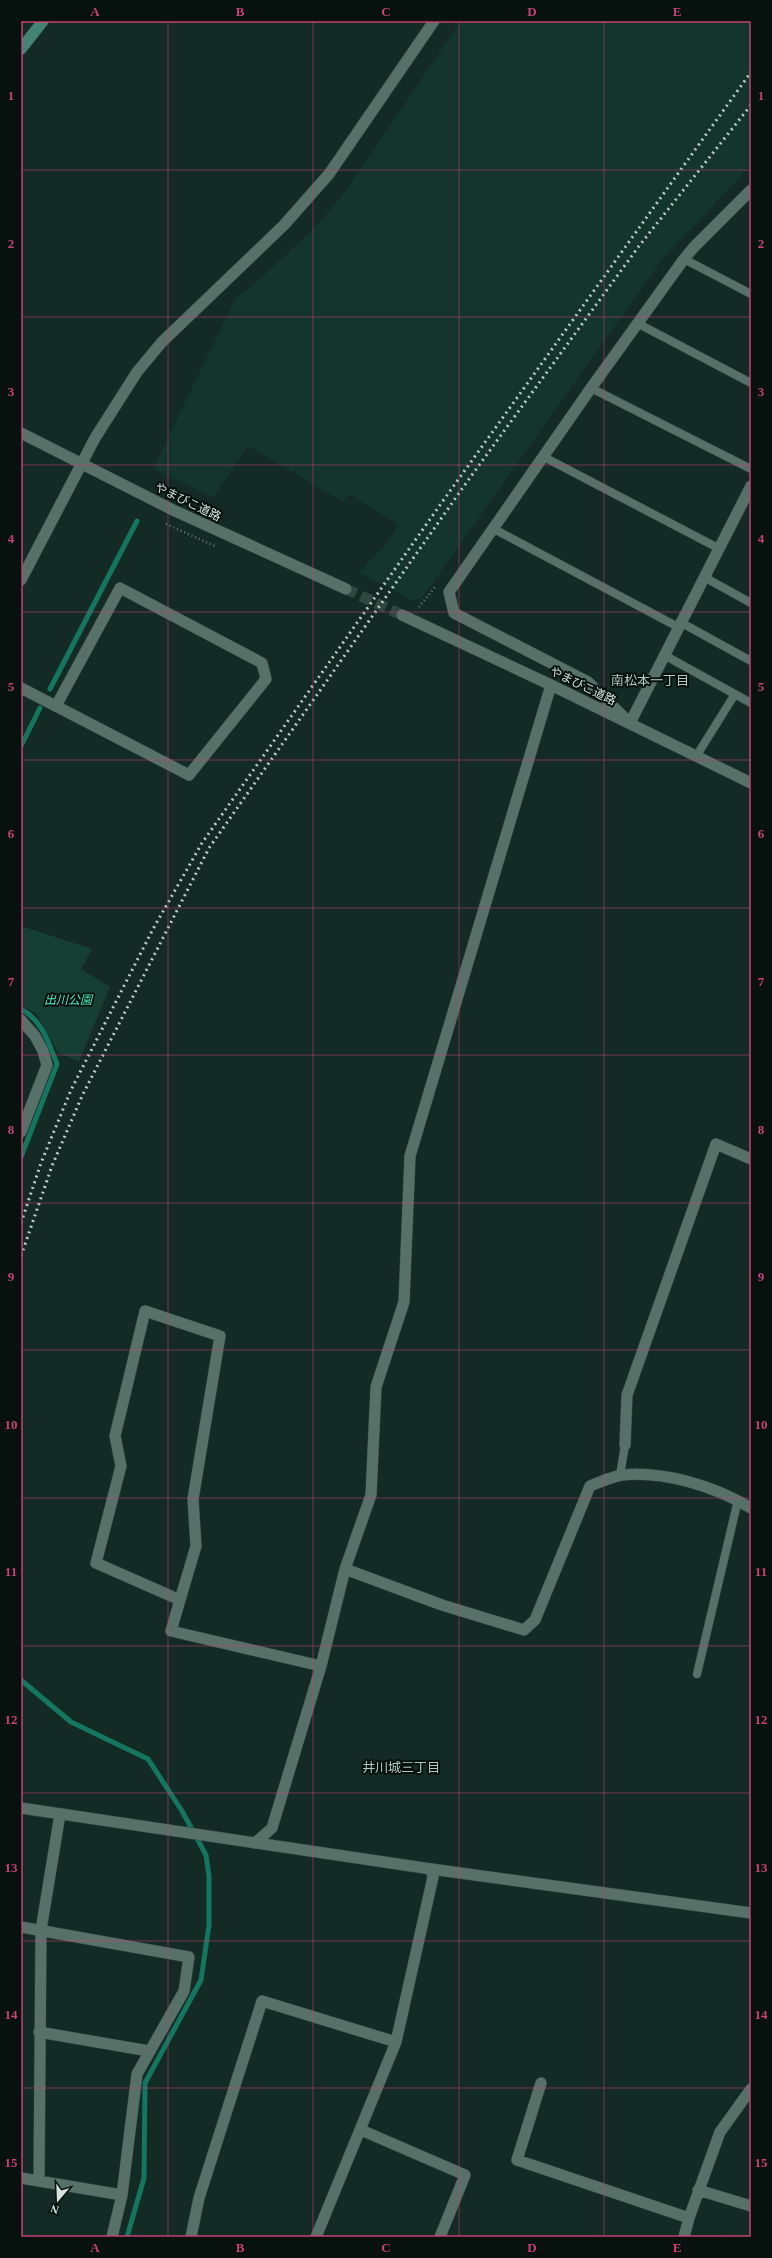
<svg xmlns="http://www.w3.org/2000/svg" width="772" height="2258" viewBox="0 0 772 2258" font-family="'Times New Roman','Noto Sans JP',serif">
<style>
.built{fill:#14352c}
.green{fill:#163f34}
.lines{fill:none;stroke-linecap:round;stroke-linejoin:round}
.stream{stroke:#14765f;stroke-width:5}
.tertiary-tunnel{stroke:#304740;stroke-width:11;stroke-dasharray:11 5.5;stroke-linecap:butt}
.service-casing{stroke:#33453f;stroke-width:9}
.minor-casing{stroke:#33453f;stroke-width:12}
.tertiary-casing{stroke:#33453f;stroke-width:12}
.secondary-casing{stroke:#33453f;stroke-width:12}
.path{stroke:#657973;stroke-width:2.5;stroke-dasharray:1 3;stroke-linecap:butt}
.service{stroke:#577168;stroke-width:8}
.minor{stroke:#577168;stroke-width:11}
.tertiary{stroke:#577168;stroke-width:11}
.secondary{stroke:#448474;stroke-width:11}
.rail{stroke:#bdccc7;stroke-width:3;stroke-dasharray:2 4;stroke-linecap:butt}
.grid{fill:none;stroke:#c64175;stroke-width:1;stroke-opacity:0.55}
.labels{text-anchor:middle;stroke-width:4;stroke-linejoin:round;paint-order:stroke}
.street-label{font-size:12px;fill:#d5e3de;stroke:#07110e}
.park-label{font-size:12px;font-style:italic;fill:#49ebc3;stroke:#07110e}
.neighbourhood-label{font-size:13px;fill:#adc9c0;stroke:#07110e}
.neatline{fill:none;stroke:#c64175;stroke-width:1.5}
.grid-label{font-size:13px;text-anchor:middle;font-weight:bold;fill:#c64175}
</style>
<rect width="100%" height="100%" fill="#132b24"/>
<!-- built -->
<path class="built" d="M461 21H751V165L661 261 422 598 411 600 359 572 389 541 398 525 349 494 343 502 248 446 213 498 153 469 235 299 258 281 318 224 344 193Z"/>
<!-- green -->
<path class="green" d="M21 926 92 949 81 969 110 987 79 1061 58 1053 37 1014 21 1005Z"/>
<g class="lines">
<!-- stream -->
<path class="stream" d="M50 689 137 521
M21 746 40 708
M21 1009C43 1021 48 1042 57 1064L21 1157
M21 1680 71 1722 148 1759 182 1811 206 1855 209 1876V1925L201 1980 145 2083 144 2178 127 2237"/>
<!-- tertiary-tunnel -->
<path class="tertiary-tunnel" d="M346 589 402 615"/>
<defs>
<path id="service" d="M684 259 751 294
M637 323 751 383
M591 388 751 469
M544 457 718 548
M494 529 678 627
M704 577 751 603
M680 622 751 661
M664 655 751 703
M697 755 735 694
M620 1475 625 1445
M697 1674 738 1500"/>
<path id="minor" d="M751 190 694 247 684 259 591 388 449 592 454 613 588 682 630 723 751 486
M21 688 189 775 266 679 262 663 120 588 56 706
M21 1020 35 1036 43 1051 47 1065 21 1132
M625 1445 627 1395 716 1144 751 1159
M345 1569 442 1605 524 1630 535 1620 590 1486C600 1482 611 1477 622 1475 665 1471 714 1486 751 1508
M180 1600 196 1546 193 1499 220 1336 145 1311 115 1436 121 1466 96 1563 180 1600 171 1631 321 1666
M255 1843 272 1828 321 1666 345 1569 371 1495 376 1387 404 1302 410 1156
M21 1927 189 1957 184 1991 137 2074 122 2195 112 2237
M39 2032 149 2051
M541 2083 517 2160 689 2218
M361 2130 465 2175 440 2237
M21 2178 122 2195
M39 2181 41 1930 60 1814
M698 2190 751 2206
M191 2237 199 2198 262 2001 396 2042
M316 2237 396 2042 433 1877 431 1869
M684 2237 689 2218 720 2132 751 2089"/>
<path id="tertiary" d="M21 433 173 510 346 589
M21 580 95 438 137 372 162 342 284 225 329 174 434 21
M402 615 551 685 751 783
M410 1156 551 685
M21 1808 431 1869 751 1913"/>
<path id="secondary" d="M21 49 43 21"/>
</defs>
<!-- service casing -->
<use href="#service" class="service-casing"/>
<!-- minor casing -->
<use href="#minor" class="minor-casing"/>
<!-- tertiary casing -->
<use href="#tertiary" class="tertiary-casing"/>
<!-- secondary casing -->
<use href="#secondary" class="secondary-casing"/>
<!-- path -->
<path class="path" d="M178 493 210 510
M166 524 217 547
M419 607 435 587"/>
<!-- service -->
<use href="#service" class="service"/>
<!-- minor -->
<use href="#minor" class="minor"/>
<!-- tertiary -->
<use href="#tertiary" class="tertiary"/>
<!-- secondary -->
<use href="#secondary" class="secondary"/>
<!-- rail -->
<path class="rail" d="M21 1223 41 1163 71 1090 153 929 202 843 440 505 751 72
M21 1256 52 1166 82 1096 209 848 469 479 639 246 751 105"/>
</g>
<!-- grid -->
<path class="grid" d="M168 21V2237M313 21V2237M459 21V2237M604 21V2237M21 170H751M21 317H751M21 465H751M21 612H751M21 760H751M21 908H751M21 1055H751M21 1203H751M21 1350H751M21 1498H751M21 1646H751M21 1793H751M21 1941H751M21 2088H751"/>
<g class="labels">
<!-- street labels -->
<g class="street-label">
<text transform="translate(188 502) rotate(26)" y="4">やまびこ道路</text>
<text transform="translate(583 686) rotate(26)" y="4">やまびこ道路</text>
</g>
<!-- park labels -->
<g class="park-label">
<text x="68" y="1004">出川公園</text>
</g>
<!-- neighbourhood labels -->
<g class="neighbourhood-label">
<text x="650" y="685">南松本一丁目</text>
<text x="401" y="1772">井川城三丁目</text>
</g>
</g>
<!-- border -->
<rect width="772" height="2258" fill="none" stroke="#07110e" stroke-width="44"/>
<!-- north arrow -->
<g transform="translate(58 2200) rotate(199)" stroke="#07110e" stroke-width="3" paint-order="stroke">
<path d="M0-3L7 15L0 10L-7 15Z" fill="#d5e3de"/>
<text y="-6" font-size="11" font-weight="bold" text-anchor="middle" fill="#d5e3de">N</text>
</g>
<rect x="22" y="22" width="728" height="2214" class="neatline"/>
<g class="grid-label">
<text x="95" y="16">A</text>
<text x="240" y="16">B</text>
<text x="386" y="16">C</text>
<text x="532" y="16">D</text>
<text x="677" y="16">E</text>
<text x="11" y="100">1</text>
<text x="761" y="100">1</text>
<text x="11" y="248">2</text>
<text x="761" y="248">2</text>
<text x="11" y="396">3</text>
<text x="761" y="396">3</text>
<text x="11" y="543">4</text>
<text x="761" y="543">4</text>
<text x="11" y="691">5</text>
<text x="761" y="691">5</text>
<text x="11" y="838">6</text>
<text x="761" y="838">6</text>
<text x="11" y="986">7</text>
<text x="761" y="986">7</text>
<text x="11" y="1134">8</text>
<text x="761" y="1134">8</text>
<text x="11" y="1281">9</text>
<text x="761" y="1281">9</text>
<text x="11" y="1429">10</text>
<text x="761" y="1429">10</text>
<text x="11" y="1576">11</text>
<text x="761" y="1576">11</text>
<text x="11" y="1724">12</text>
<text x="761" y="1724">12</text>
<text x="11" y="1872">13</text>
<text x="761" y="1872">13</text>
<text x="11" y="2019">14</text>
<text x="761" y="2019">14</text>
<text x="11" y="2167">15</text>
<text x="761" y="2167">15</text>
<text x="95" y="2252">A</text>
<text x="240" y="2252">B</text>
<text x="386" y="2252">C</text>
<text x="532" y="2252">D</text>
<text x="677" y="2252">E</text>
</g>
</svg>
